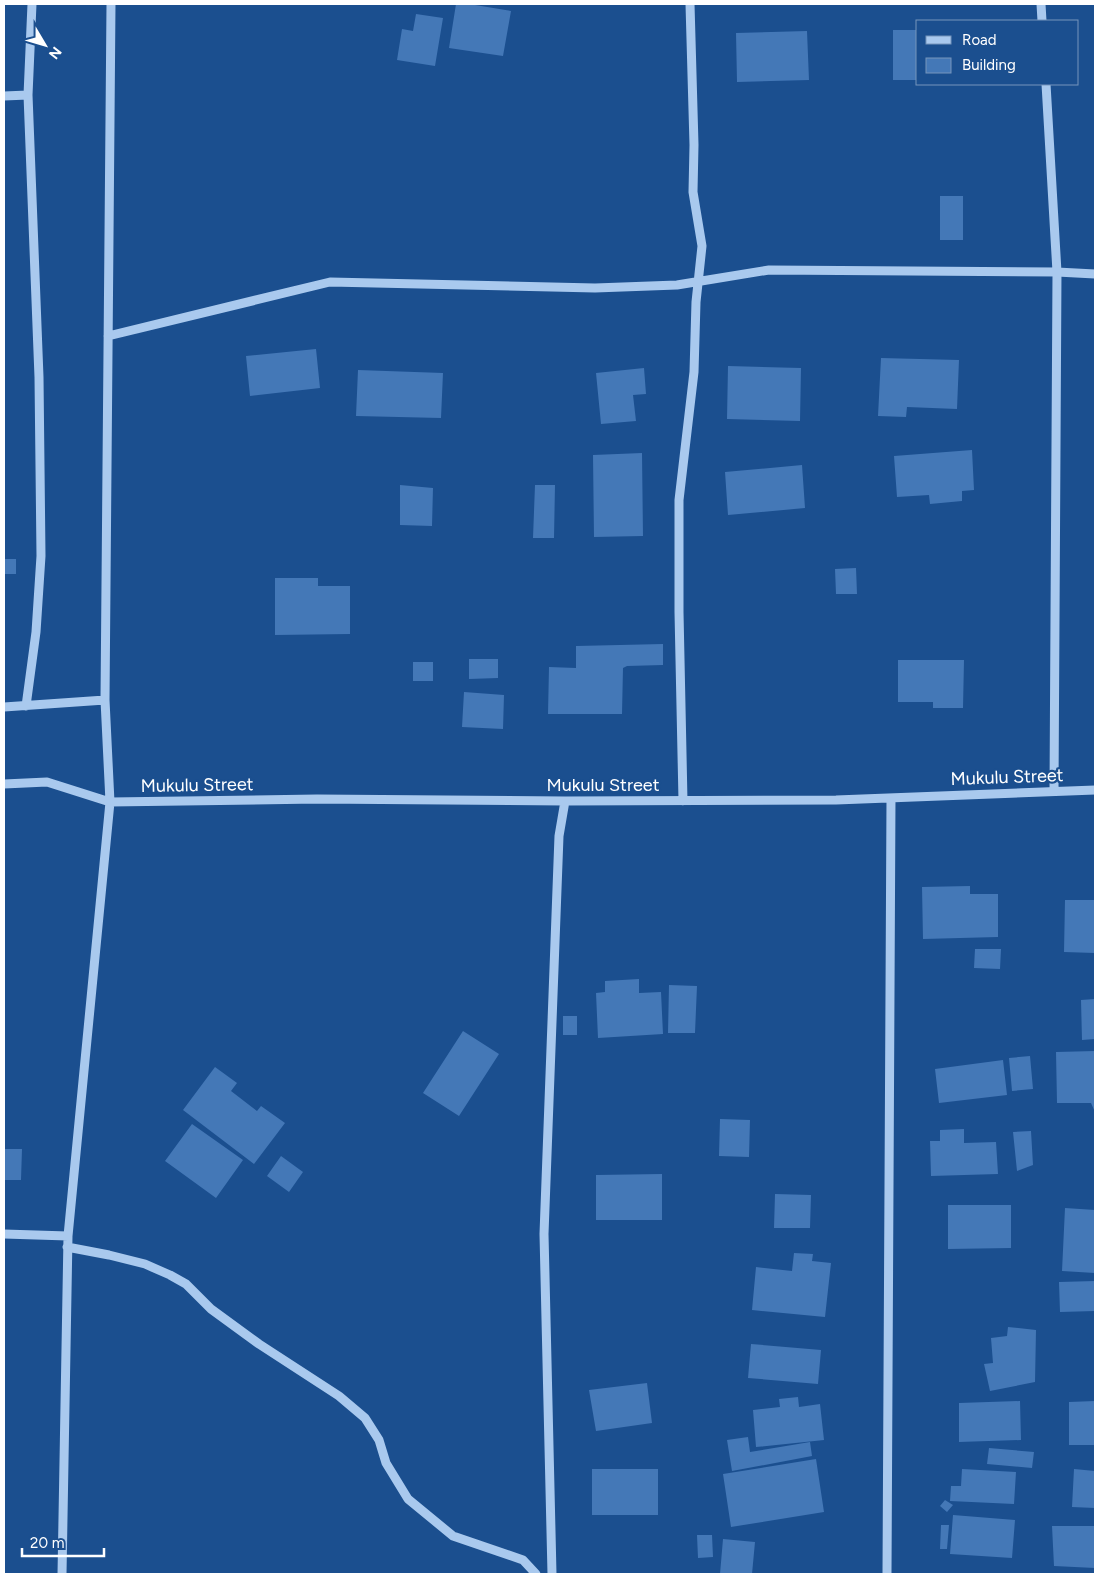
<svg xmlns="http://www.w3.org/2000/svg" width="1099" height="1578" viewBox="0 0 1099 1578" font-family="Figtree,sans-serif">
<style>
.building{fill:#4478b7}
.lines{fill:none;stroke-linecap:round;stroke-linejoin:round}
.minor{stroke:#a9c9ee;stroke-width:9}
.labels{text-anchor:middle;stroke-width:4.5;stroke-linejoin:round;paint-order:stroke}
.street-label{font-size:18px;fill:#fff;stroke:#1b4f8f}
</style>
<rect width="100%" height="100%" fill="#1b4f8f"/>
<!-- building -->
<path class="building" d="M456 4H469L511 11 503 56 449 48Z
M416 14 443 18 435 66 397 60 402 29 413 31Z
M893 30H918V80H893Z
M807 31 809 80 737 82 736 33Z
M940 196H963V240H940Z
M316 349 320 388 250 396 246 356Z
M881 358 959 360 957 409 907 407 906 417 878 416Z
M728 366 801 368 800 421 727 419Z
M644 368 646 394 633 395 636 421 601 424 596 373Z
M358 370 443 373 441 418 356 416Z
M972 450 974 490 962 491V501L930 504 929 495 897 497 894 456Z
M642 453 643 536 594 537 593 455Z
M802 465 805 508 728 515 725 472Z
M400 485 433 488 432 526 400 525Z
M535 485H555L554 538H533Z
M4 559H16V574H4Z
M856 568 857 594H836L835 569Z
M275 578H318V586H350V634L275 635Z
M663 644V665L627 666 623 668 622 714H548L549 667 576 668V646Z
M469 659H498V678L469 679Z
M898 660H964L963 708H933V702H898Z
M413 662H433V681H413Z
M464 692 504 695 503 729 462 727Z
M970 886V894H998V937L923 939 922 887Z
M1065 900H1095V953L1064 952Z
M975 949H1001L1000 969 974 968Z
M639 979V993L661 992 663 1034 598 1038 596 993 605 992V981Z
M669 985 697 986 695 1033H668Z
M1095 999V1039L1082 1040 1081 1000Z
M563 1016H577V1035H563Z
M463 1031 499 1054 459 1116 423 1093Z
M1095 1051V1112L1091 1103H1057L1056 1052Z
M1030 1056 1033 1089 1012 1091 1009 1058Z
M1003 1060 1007 1095 939 1103 935 1069Z
M215 1067 237 1083 231 1091 257 1111 261 1106 285 1123 254 1164 183 1110Z
M720 1119 750 1120 749 1157 719 1156Z
M192 1124 243 1160 216 1198 165 1161Z
M964 1129V1143L996 1142 998 1174 931 1176 930 1141H940V1130Z
M1031 1131 1033 1165 1017 1171 1013 1132Z
M4 1149H22L21 1180H4Z
M281 1156 303 1172 289 1192 267 1176Z
M662 1174V1220H596V1175Z
M775 1194 811 1195 810 1228H774Z
M948 1205H1011V1248L948 1249Z
M1065 1208 1095 1210V1273L1062 1271Z
M794 1253 813 1254 812 1261 831 1263 825 1317 752 1310 756 1267 792 1271Z
M1095 1281V1311L1060 1312 1059 1282Z
M1008 1327 1036 1330 1035 1382 990 1391 984 1364 993 1363 991 1338 1007 1336Z
M751 1344 821 1350 818 1384 748 1378Z
M647 1383 652 1423 596 1431 589 1390Z
M798 1397 799 1407 820 1404 824 1440 756 1447 753 1410 780 1407 779 1399Z
M1020 1401 1021 1440 959 1442V1403Z
M1095 1401V1445H1069V1402Z
M748 1437 750 1452 810 1442 812 1456 732 1471 727 1440Z
M989 1448 1034 1452 1032 1468 987 1464Z
M816 1459 824 1512 731 1527 723 1474Z
M592 1469H658V1515H592Z
M962 1469 1016 1472 1014 1504 950 1501 951 1486H961Z
M1074 1469 1095 1471V1508L1072 1507Z
M945 1500 953 1505 947 1512 940 1506Z
M953 1515 1015 1520 1012 1558 950 1554Z
M941 1525H949L947 1549H940Z
M1052 1526H1095V1568L1054 1566Z
M697 1535H712L713 1557 698 1558Z
M723 1539 755 1542 752 1574H720Z"/>
<g class="lines">
<!-- minor -->
<path class="minor" d="M1041 4 1042 21
M1046 84 1057 272 1054 791
M28 95 32 4
M4 96 28 95 39 377 41 556 36 632 26 706
M108 336 330 282 595 288 677 285 769 270 1057 272 1095 274
M4 707 105 700
M4 784 47 782 110 802 317 799 565 801 836 800 1095 790
M683 801 679 612V500L694 372 696 302 702 246 693 192 694 145 690 4
M4 1234 68 1236
M67 1247 109 1255 145 1264 170 1275 186 1284 211 1309 259 1344 339 1396 365 1418 379 1440 386 1463 408 1499 453 1536 523 1560 536 1574
M62 1574 68 1236 110 802 105 700 111 4
M552 1574 544 1234 559 836 565 801
M887 1574 891 798"/>
</g>
<g class="labels">
<!-- street labels -->
<g class="street-label">
<text transform="translate(1007 777) rotate(-2)" y="6">Mukulu Street</text>
<text transform="translate(197 785) rotate(-1)" y="6">Mukulu Street</text>
<text x="603" y="791">Mukulu Street</text>
</g>
</g>
<!-- border -->
<rect width="1099" height="1578" fill="none" stroke="#ffffff" stroke-width="10"/>
<!-- legend -->
<rect x="916" y="20" width="162" height="65" fill="#1b4f8f" stroke="#7695bc"/>
<rect x="926" y="36" width="25" height="8" fill="#a9c9ee" stroke="#7695bc"/>
<text x="962" y="45" font-size="15" fill="#ffffff">Road</text>
<rect x="926" y="58" width="25" height="15" fill="#4478b7" stroke="#7695bc"/>
<text x="962" y="70" font-size="15" fill="#ffffff">Building</text>
<!-- north arrow -->
<g transform="translate(45 45) rotate(128)" stroke="#1b4f8f" stroke-width="4" paint-order="stroke">
<path d="M0-4L9 19L0 12L-9 19Z" fill="#ffffff"/>
<text y="-8" font-size="14" font-weight="bold" text-anchor="middle" fill="#ffffff">N</text>
</g>
<!-- scale -->
<path d="M22 1548v8h82v-8" fill="none" stroke="#ffffff" stroke-width="2.5"/>
<text x="30" y="1548" font-size="15" fill="#ffffff" stroke="#1b4f8f" stroke-width="4" paint-order="stroke">20 m</text>
</svg>
